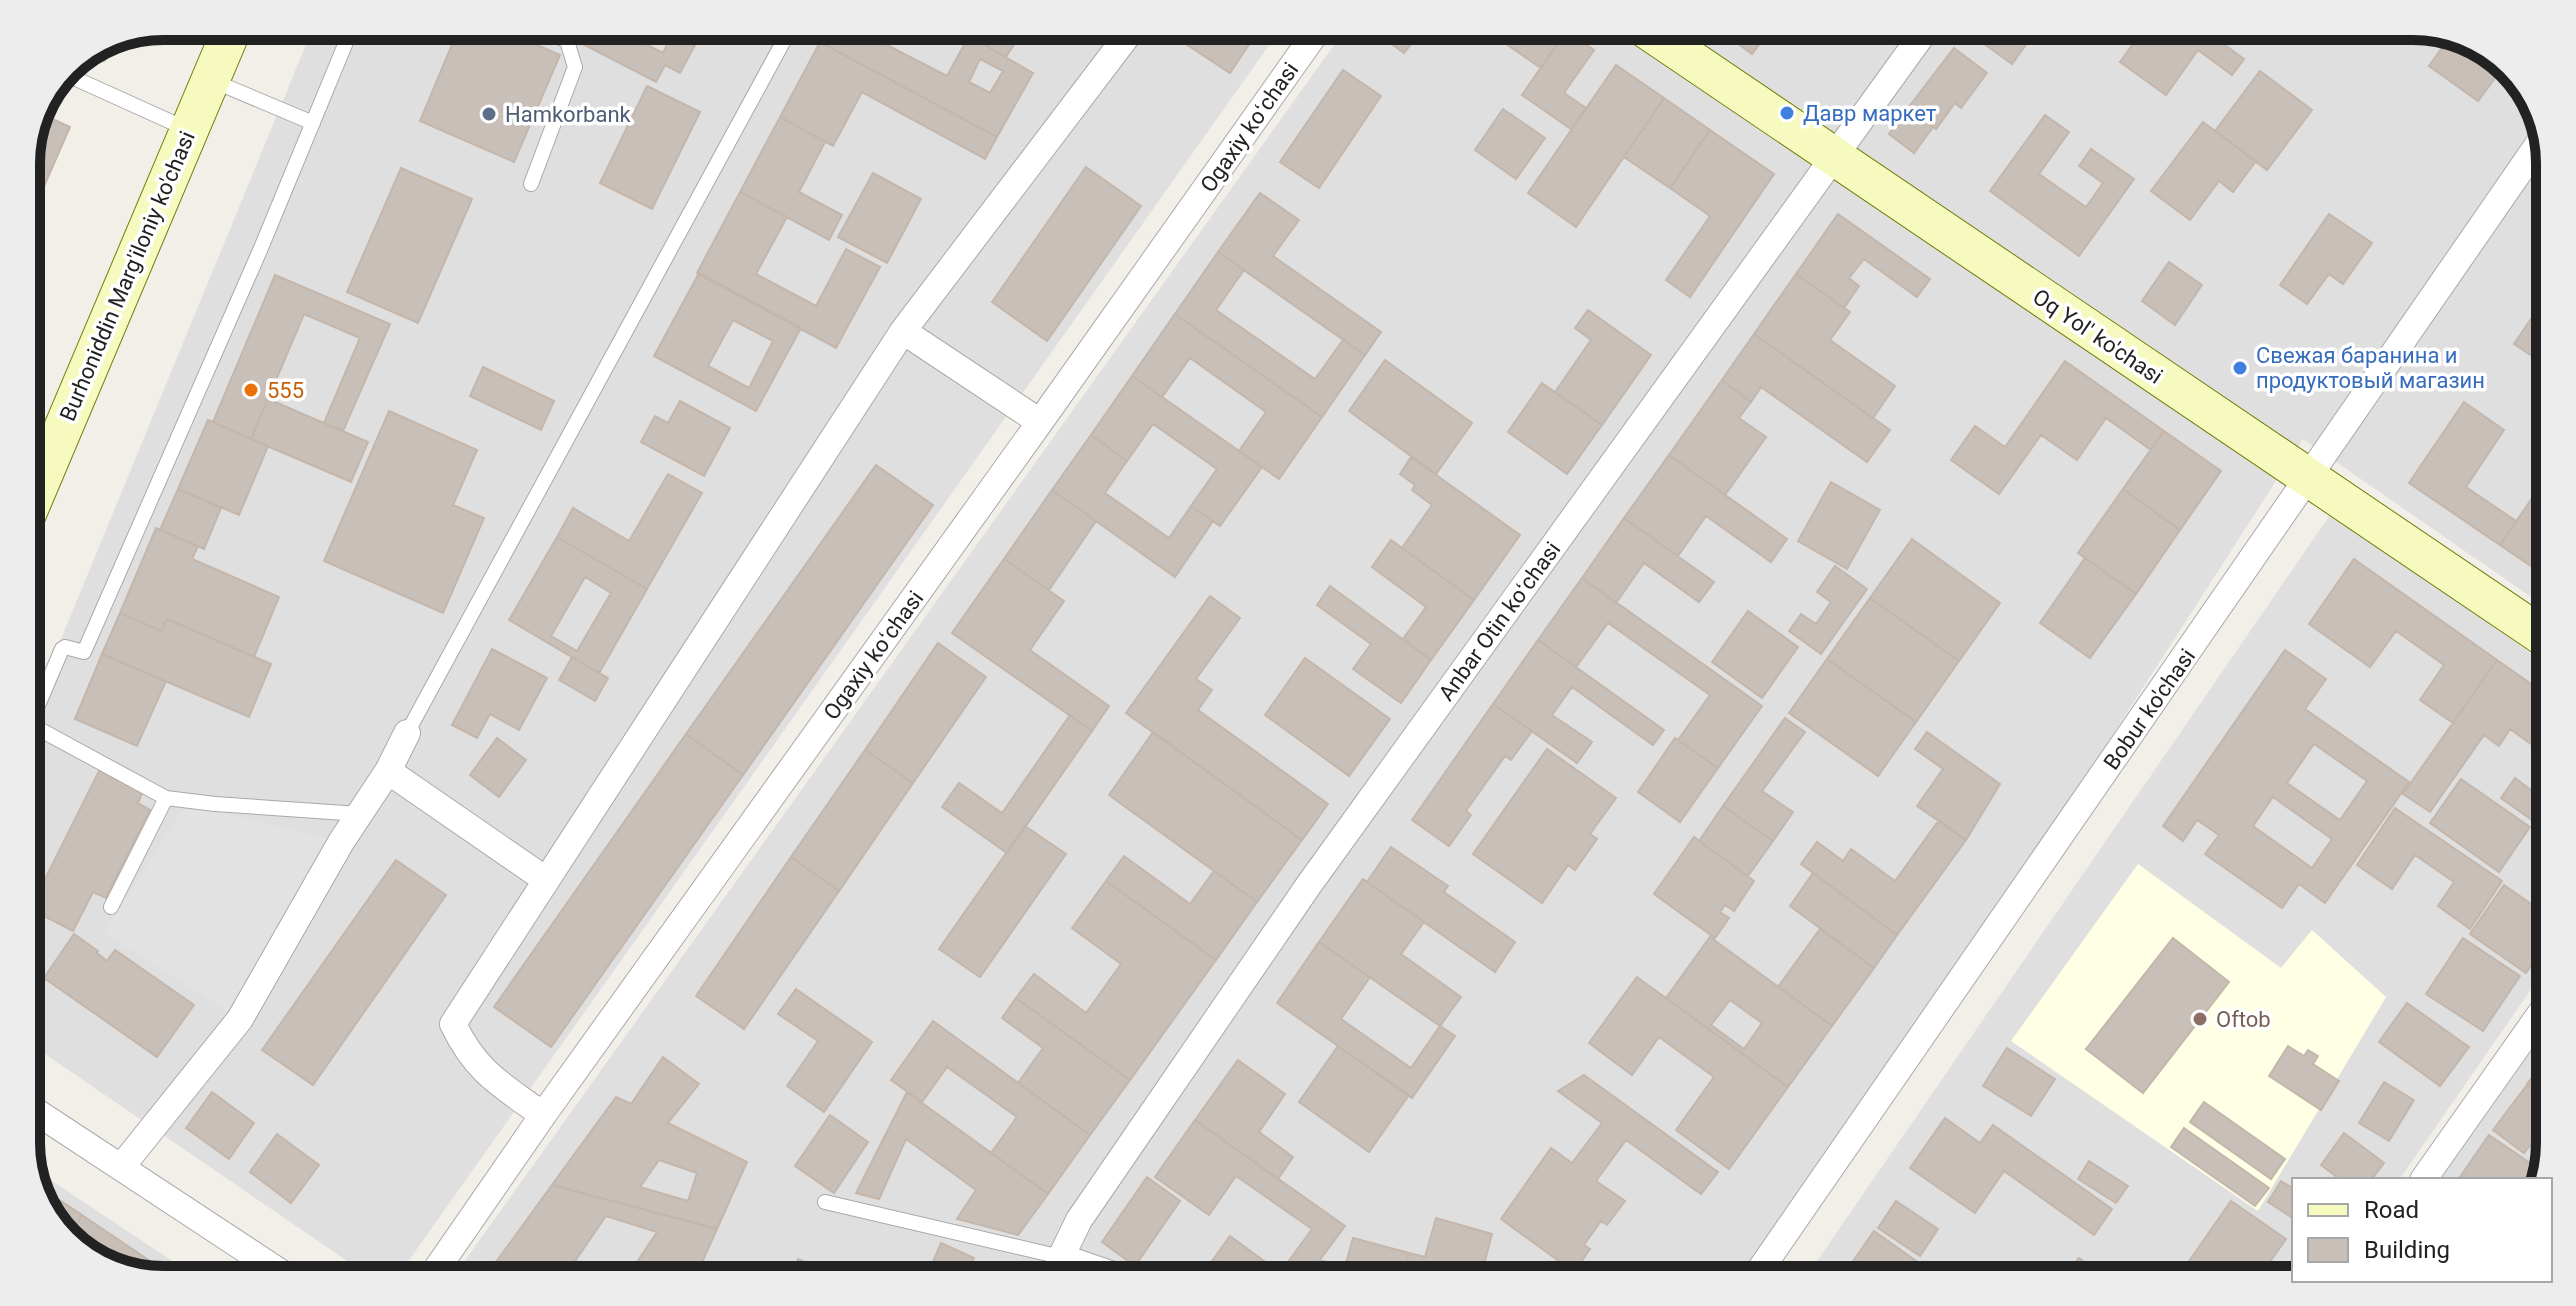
<svg xmlns="http://www.w3.org/2000/svg" width="2576" height="1306" viewBox="0 0 2576 1306" font-family="Roboto,sans-serif">
<style>
.residential{fill:#e0dfdf}
.education{fill:#ffffe5}
.parking{fill:#e2e2e2}
.building{fill:#c7bfb8;stroke:#c4b6ab;stroke-width:2;fill-rule:evenodd}
.lines{fill:none;stroke-linecap:round;stroke-linejoin:round}
.lane-casing{stroke:#a9a9a9;stroke-width:16}
.street-casing{stroke:#a9a9a9;stroke-width:28}
.secondary-casing{stroke:#707d05;stroke-width:40}
.lane{stroke:#fff;stroke-width:14}
.street{stroke:#fff;stroke-width:26}
.secondary{stroke:#f7fabf;stroke-width:38}
.shop-dot{fill:#3f7fe0;stroke:#fff;stroke-width:3}
.service-dot{fill:#5c6f8a;stroke:#fff;stroke-width:3}
.food-dot{fill:#e8710a;stroke:#fff;stroke-width:3}
.education-dot{fill:#8d6e63;stroke:#fff;stroke-width:3}
.labels{text-anchor:middle;stroke-width:7;stroke-linejoin:round;paint-order:stroke}
.shop-label{font-size:22px;fill:#366cbe;stroke:#fff;text-anchor:start}
.service-label{font-size:22px;fill:#4e5e75;stroke:#fff;text-anchor:start}
.street-label{font-size:22px;fill:#222;stroke:#fff}
.food-label{font-size:22px;fill:#c56008;stroke:#fff;text-anchor:start}
.education-label{font-size:22px;fill:#785e54;stroke:#fff;text-anchor:start}
.rim{fill:none;stroke:#222;stroke-width:10}
</style>
<rect width="100%" height="100%" fill="#f2efe9"/>
<!-- residential -->
<path class="residential" d="M2413 26 2474 40 2527 87 2550 154V610L2303 439 2029 865 1750 1280H451L1344 31Z
M1279 31 395 1280H375L26 1041V724L310 35Z
M2332 512 2550 667V962L2399 1180H2294V1280H1804Z
M2550 1021V1143L2541 1180H2437Z
M31 1167 201 1280H163L102 1266 49 1219Z"/>
<!-- education -->
<path class="education" d="M2138 864 2281 968 2312 930 2386 997 2258 1211 2011 1041Z"/>
<!-- parking -->
<path class="parking" d="M187 803 341 842 240 1019 104 933Z"/>
<!-- building -->
<path class="building" d="M2145 27H2200L2244 59 2232 75 2198 50 2166 95 2120 62Z
M2200 27H2228L2219 40Z
M1967 28H2038L2012 64 1965 30Z
M1718 29H1771L1752 54Z
M1501 30H1565L1566 31 1541 68 1496 37Z
M1178 31H1258L1230 73 1175 37Z
M1374 31H1421L1404 53Z
M1566 31 1594 50 1564 93 1586 108 1571 129 1522 95Z
M961 32H1022L1006 57Z
M825 33H886L881 42 947 76 969 36 1033 73 997 137 820 42ZM980 59 1003 71 990 93 969 82Z
M512 34 560 55 514 162 420 121 456 35Z
M586 34H626L663 53 672 34H701L680 73 665 65 656 82 581 43Z
M2451 35 2474 40 2504 66 2478 101 2429 66Z
M111 36H114L104 61 85 53Z
M820 42 997 137 985 159 862 92 833 146 780 117Z
M1954 48 1987 73 1961 108 1955 103 1936 129 1908 108Z
M1616 65 1664 98 1576 227 1528 193Z
M1343 70 1381 96 1319 188 1280 162Z
M2260 71 2312 110 2267 170 2215 131Z
M647 86 700 112 652 209 600 183Z
M1664 98 1710 130 1670 188 1624 157Z
M1908 108 1933 127 1914 153 1889 134Z
M1503 109 1545 138 1516 179 1475 150Z
M44 115 70 127 35 207 26 203V154Z
M2045 115 2069 132 2039 174 2086 207 2103 183 2079 166 2091 149 2134 179 2079 256 1990 191Z
M780 117 825 142 799 192 842 215 829 240 740 192Z
M2203 122 2256 161 2233 192 2219 181 2190 220 2151 191Z
M1710 130 1774 174 1690 297 1666 280 1710 216 1670 188Z
M1086 167 1141 206 1047 341 992 302Z
M401 168 472 199 418 323 347 292Z
M873 173 921 199 887 263 838 237Z
M740 192 787 217 756 274 816 306 846 249 880 267 836 348 697 273Z
M1260 193 1299 220 1273 256 1381 332 1365 355 1218 252Z
M1838 214 1930 279 1917 297 1864 259 1849 278 1859 286 1844 308 1796 274Z
M2329 214 2372 243 2343 284 2329 274 2307 304 2280 285Z
M1218 252 1244 270 1216 310 1315 379 1343 340 1365 355 1322 417 1175 314Z
M2169 262 2202 285 2175 325 2142 301Z
M699 273 801 328 756 411 654 356ZM733 320 773 341 749 388 708 366Z
M1796 274 1850 312 1830 340 1895 386 1873 418 1754 334Z
M275 275 390 324 343 431 324 423 360 338 304 314 251 439 213 422Z
M2550 291V336L2548 339 2550 341V368L2514 344Z
M1588 310 1651 355 1602 425 1555 392 1591 340 1575 328Z
M1175 314 1322 417 1279 479 1239 451 1266 412 1190 358 1162 397 1132 376Z
M1754 334 1890 430 1867 462 1761 387 1751 402 1722 380Z
M1385 360 1472 423 1436 474 1349 411Z
M2065 361 2164 431 2151 450 2106 418 2077 460 2041 435 1999 494 1951 460 1975 426 2005 447Z
M483 367 554 401 541 430 470 396Z
M1132 376 1262 467 1220 526 1191 506 1217 469 1153 424 1127 461 1091 435Z
M1722 380 1751 402 1739 418 1766 437 1725 495 1669 455Z
M1542 383 1602 425 1567 474 1508 432Z
M268 399 368 442 351 482 251 439Z
M680 401 730 428 704 476 641 442 655 416 668 423Z
M2464 402 2504 430 2466 487 2516 521 2500 545 2409 483Z
M389 411 477 450 453 505 484 518 443 613 324 561Z
M208 420 268 446 239 515 178 489Z
M2164 431 2221 471 2180 530 2123 489Z
M1091 435 1127 461 1105 493 1169 538 1191 506 1213 521 1175 577 1052 490Z
M1669 455 1787 539 1771 562 1706 516 1678 556 1624 518Z
M1411 457 1520 535 1474 600 1402 548 1432 505 1412 490 1415 485 1400 474Z
M876 465 933 505 743 775 686 734Z
M2550 472V579L2500 545Z
M668 474 702 493 647 589 557 537 573 508 629 541Z
M1831 482 1880 510 1847 569 1798 541Z
M178 489 221 508 204 549 160 530Z
M2123 489 2180 530 2136 594 2078 553Z
M1052 490 1096 521 1049 590 1004 559Z
M1624 518 1714 582 1699 602 1644 563 1616 603 1582 578Z
M156 528 198 546 192 559 279 597 254 657 167 619 161 631 120 613Z
M557 537 647 589 599 673 509 620ZM585 577 611 593 577 651 551 636Z
M1912 539 2000 603 1959 661 1870 598Z
M1391 540 1474 600 1431 660 1403 639 1426 607 1372 567Z
M2085 558 2136 594 2090 658 2040 623Z
M1004 559 1064 601 1030 650 1109 706 1092 731 952 633Z
M2354 559 2497 660 2453 723 2420 700 2444 665 2396 631 2370 667 2309 624Z
M1835 566 1867 589 1821 654 1789 631 1801 614 1816 624 1831 602 1817 592Z
M1582 578 1762 706 1718 768 1678 740 1710 695 1608 623 1576 667 1538 640Z
M1330 586 1431 660 1401 703 1353 669 1371 644 1317 605Z
M1210 596 1240 618 1196 679 1212 690 1198 710 1328 804 1302 840 1126 713Z
M1870 598 1959 661 1916 722 1827 659Z
M1748 611 1798 647 1762 698 1712 662Z
M120 613 161 631 167 619 271 664 249 717 102 654Z
M1538 640 1664 730 1653 745 1572 687 1552 715 1592 742 1577 763 1493 704Z
M938 643 986 677 913 783 865 750Z
M492 649 547 678 519 730 490 714 477 738 452 725Z
M2285 650 2326 679 2305 709 2409 782 2325 903 2299 884 2282 908 2205 854 2219 835 2197 820 2183 841 2163 826ZM2314 744 2367 781 2340 820 2287 783ZM2273 797 2332 839 2312 868 2253 826Z
M102 654 166 681 137 746 75 719Z
M572 657 608 678 595 701 559 680Z
M1305 658 1390 719 1349 776 1265 715Z
M1827 659 1916 722 1878 776 1789 713Z
M2497 660 2550 697V730L2546 727 2534 746 2510 729 2499 746 2484 735 2430 812 2403 794Z
M1493 704 1532 731 1511 760 1505 756 1466 811 1471 815 1449 846 1412 820Z
M1070 715 1092 731 1007 853 942 807 959 783 1002 813Z
M1785 718 1805 732 1762 791 1793 812 1773 841 1723 806Z
M1153 732 1302 840 1257 902 1109 795Z
M1927 732 2000 784 1966 840 1917 806 1943 769 1915 749Z
M686 734 743 775 551 1047 494 1007Z
M497 738 526 760 499 797 470 775Z
M1675 738 1718 768 1680 822 1638 792Z
M1547 749 1616 798 1590 834 1597 839 1575 870 1568 865 1542 903 1473 854Z
M865 750 913 783 839 891 791 857Z
M100 769 143 791 138 803 150 810 106 898 93 892 73 931 30 909Z
M2515 778 2539 796 2534 803 2550 815V833L2501 798Z
M2461 779 2530 827 2499 872 2430 823Z
M1723 806 1773 841 1748 876 1699 841Z
M2395 808 2502 881 2470 929 2438 906 2454 882 2415 855 2392 889 2357 865Z
M1939 820 1966 840 1897 935 1801 864 1817 842 1843 861 1851 849 1895 881Z
M1025 826 1066 854 980 977 939 949Z
M1694 837 1754 881 1734 911 1725 905 1720 912 1729 918 1715 938 1654 894Z
M1391 847 1448 886 1444 892 1515 942 1495 972 1367 882Z
M1124 856 1190 904 1214 871 1257 902 1216 960 1106 881Z
M791 857 839 891 744 1029 696 996Z
M396 860 446 895 313 1085 262 1050Z
M1813 873 1897 935 1874 968 1790 906Z
M2550 876V912L2534 901Z
M1363 879 1424 922 1401 954 1461 997 1440 1026 1319 942Z
M1106 881 1216 960 1130 1080 1016 998 1034 974 1086 1013 1121 964 1072 928Z
M2504 885 2550 917V938L2526 973 2470 934Z
M1820 929 1874 968 1832 1026 1778 987Z
M74 934 98 951 97 953 107 961 115 950 194 1005 157 1057 44 978Z
M1710 937 1832 1026 1788 1087 1666 998ZM1730 1000 1762 1023 1744 1049 1711 1025Z
M2173 938 2229 982 2143 1093 2086 1049Z
M2463 938 2520 976 2483 1031 2426 994Z
M1319 942 1370 977 1341 1019 1411 1068 1440 1026 1455 1036 1412 1098 1277 1003Z
M1637 977 1788 1087 1729 1169 1676 1130 1714 1077 1659 1037 1632 1075 1589 1043Z
M796 989 872 1042 824 1112 787 1086 818 1041 778 1014Z
M1016 998 1130 1080 1090 1135 1018 1083 1043 1048 1002 1018Z
M2407 1003 2469 1047 2440 1086 2379 1042Z
M933 1021 1090 1135 1048 1194 991 1153 1017 1117 947 1067 922 1102 891 1080Z
M1338 1046 1409 1095 1369 1152 1299 1102Z
M2288 1046 2304 1056 2308 1050 2318 1056 2313 1064 2339 1081 2321 1110 2269 1076Z
M2007 1048 2055 1079 2031 1116 1983 1086Z
M2550 1053V1102L2527 1084Z
M663 1057 699 1084 668 1123 747 1162 717 1229 552 1185 616 1097 631 1104ZM659 1160 697 1173 688 1201 640 1187Z
M1238 1060 1285 1094 1259 1132 1293 1157 1278 1179 1195 1120Z
M1584 1075 1718 1172 1701 1194 1626 1140 1596 1181 1625 1201 1607 1225 1601 1221 1584 1245 1590 1249 1574 1272 1501 1219 1551 1148 1572 1163 1602 1123 1558 1091Z
M2384 1082 2414 1100 2389 1141 2359 1123Z
M2527 1085 2550 1103V1143L2547 1155 2532 1143 2524 1153 2493 1130Z
M212 1092 254 1123 229 1159 186 1128Z
M907 1092 1048 1194 1018 1235 957 1219 976 1190 906 1139 879 1199 856 1193Z
M2204 1102 2285 1159 2271 1179 2190 1122Z
M830 1115 868 1142 834 1193 795 1166Z
M1945 1118 1980 1143 1993 1125 2112 1209 2094 1235 2004 1171 1975 1213 1910 1168Z
M1195 1120 1345 1226 1305 1280H1298L1283 1269 1312 1229 1236 1176 1209 1215 1155 1177Z
M2184 1128 2269 1188 2255 1206 2171 1147Z
M2344 1133 2384 1163 2371 1180H2341L2321 1165Z
M277 1134 319 1165 291 1203 250 1172Z
M2489 1135 2543 1172 2540 1180H2458Z
M2089 1161 2128 1186 2116 1203 2078 1179Z
M1147 1177 1180 1201 1135 1266 1102 1242Z
M2281 1181 2294 1189V1219L2268 1202Z
M37 1185 82 1215 68 1236 49 1219Z
M552 1185 717 1229 699 1269 717 1280H625L657 1232 606 1216 562 1280H483Z
M1896 1201 1938 1229 1920 1256 1878 1228Z
M2231 1201 2286 1239 2257 1280H2176Z
M82 1215 178 1280H163L102 1266 68 1236Z
M1436 1218 1492 1234 1480 1280H1402L1409 1253 1425 1257Z
M1874 1231 1943 1280H1840Z
M1230 1236 1264 1261 1251 1280H1209L1200 1278Z
M1353 1238 1409 1253 1402 1280H1305L1320 1260 1345 1267Z
M941 1243 974 1258 965 1280H925Z
M2079 1258 2107 1280H2061Z
M798 1259 847 1280H789Z
M1557 1266 1576 1280H1554Z"/>
<g class="lines">
<defs>
<path id="lane" d="M63 73 189 130
M211 80 313 123
M531 184 575 67 567 41 552 34
M26 434 55 446
M26 722 166 798 215 804 360 814
M30 724 62 649 65 647 84 652 261 248 349 35
M407 733 788 33
M111 907 166 798
M825 1202 1061 1257"/>
<path id="street" d="M903 331 1040 422
M388 771 546 880
M26 1105 292 1280
M543 1115C501 1085 476 1072 453 1024L903 331 1130 32
M122 1166 240 1019 341 842 388 771 407 733
M2423 1180 2550 1000
M429 1280 543 1115 1040 422 1317 31
M1135 1280 1113 1275 1061 1257 1079 1220 1308 886 1927 28
M1753 1280 2544 136"/>
<path id="secondary" d="M1646 29 2550 641
M26 516 229 36"/>
</defs>
<!-- lane casing -->
<use href="#lane" class="lane-casing"/>
<!-- street casing -->
<use href="#street" class="street-casing"/>
<!-- secondary casing -->
<use href="#secondary" class="secondary-casing"/>
<!-- lane -->
<use href="#lane" class="lane"/>
<!-- street -->
<use href="#street" class="street"/>
<!-- secondary -->
<use href="#secondary" class="secondary"/>
</g>
<!-- markers -->
<g class="shop-dot">
<circle cx="1787" cy="113" r="8"/>
<circle cx="2240" cy="368" r="8"/>
</g>
<circle class="service-dot" cx="489" cy="114" r="8"/>
<circle class="food-dot" cx="251" cy="390" r="8"/>
<circle class="education-dot" cx="2200" cy="1019" r="8"/>
<g class="labels">
<!-- shop labels -->
<g class="shop-label">
<text x="1803" y="121">Давр маркет</text>
<text x="2256" y="363">Свежая баранина и<tspan x="2256" dy="25">продуктовый магазин</tspan></text>
</g>
<!-- service labels -->
<g class="service-label">
<text x="505" y="122">Hamkorbank</text>
</g>
<!-- street labels -->
<g class="street-label">
<text transform="translate(1249 127) rotate(-55)" y="8">Ogaxiy koʻchasi</text>
<text transform="translate(127 276) rotate(-67)" y="8">Burhoniddin Marg'iloniy ko'chasi</text>
<text transform="translate(2098 336) rotate(34)" y="8">Oq Yol' ko'chasi</text>
<text transform="translate(1499 621) rotate(-54)" y="8">Anbar Otin koʻchasi</text>
<text transform="translate(873 655) rotate(-54)" y="8">Ogaxiy koʻchasi</text>
<text transform="translate(2149 709) rotate(-55)" y="8">Bobur ko'chasi</text>
</g>
<!-- food labels -->
<g class="food-label">
<text x="267" y="398">555</text>
</g>
<!-- education labels -->
<g class="education-label">
<text x="2216" y="1027">Oftob</text>
</g>
</g>
<!-- crop -->
<path d="M0 0H2576V1306H0ZM163 40H2413A123 123 0 0 1 2536 163V1143A123 123 0 0 1 2413 1266H163A123 123 0 0 1 40 1143V163A123 123 0 0 1 163 40Z" fill="#ededed" fill-rule="evenodd"/>
<path class="rim" d="M163 40H2413A123 123 0 0 1 2536 163V1143A123 123 0 0 1 2413 1266H163A123 123 0 0 1 40 1143V163A123 123 0 0 1 163 40Z"/>
<!-- legend -->
<rect x="2292" y="1178" width="260" height="104" fill="#ffffff" stroke="#a7a7a7" stroke-width="2"/>
<rect x="2308" y="1204" width="40" height="12" fill="#f7fabf" stroke="#a7a7a7" stroke-width="2"/>
<text x="2364" y="1218" font-size="24" fill="#222222">Road</text>
<rect x="2308" y="1238" width="40" height="24" fill="#c7bfb8" stroke="#a7a7a7" stroke-width="2"/>
<text x="2364" y="1258" font-size="24" fill="#222222">Building</text>
</svg>
